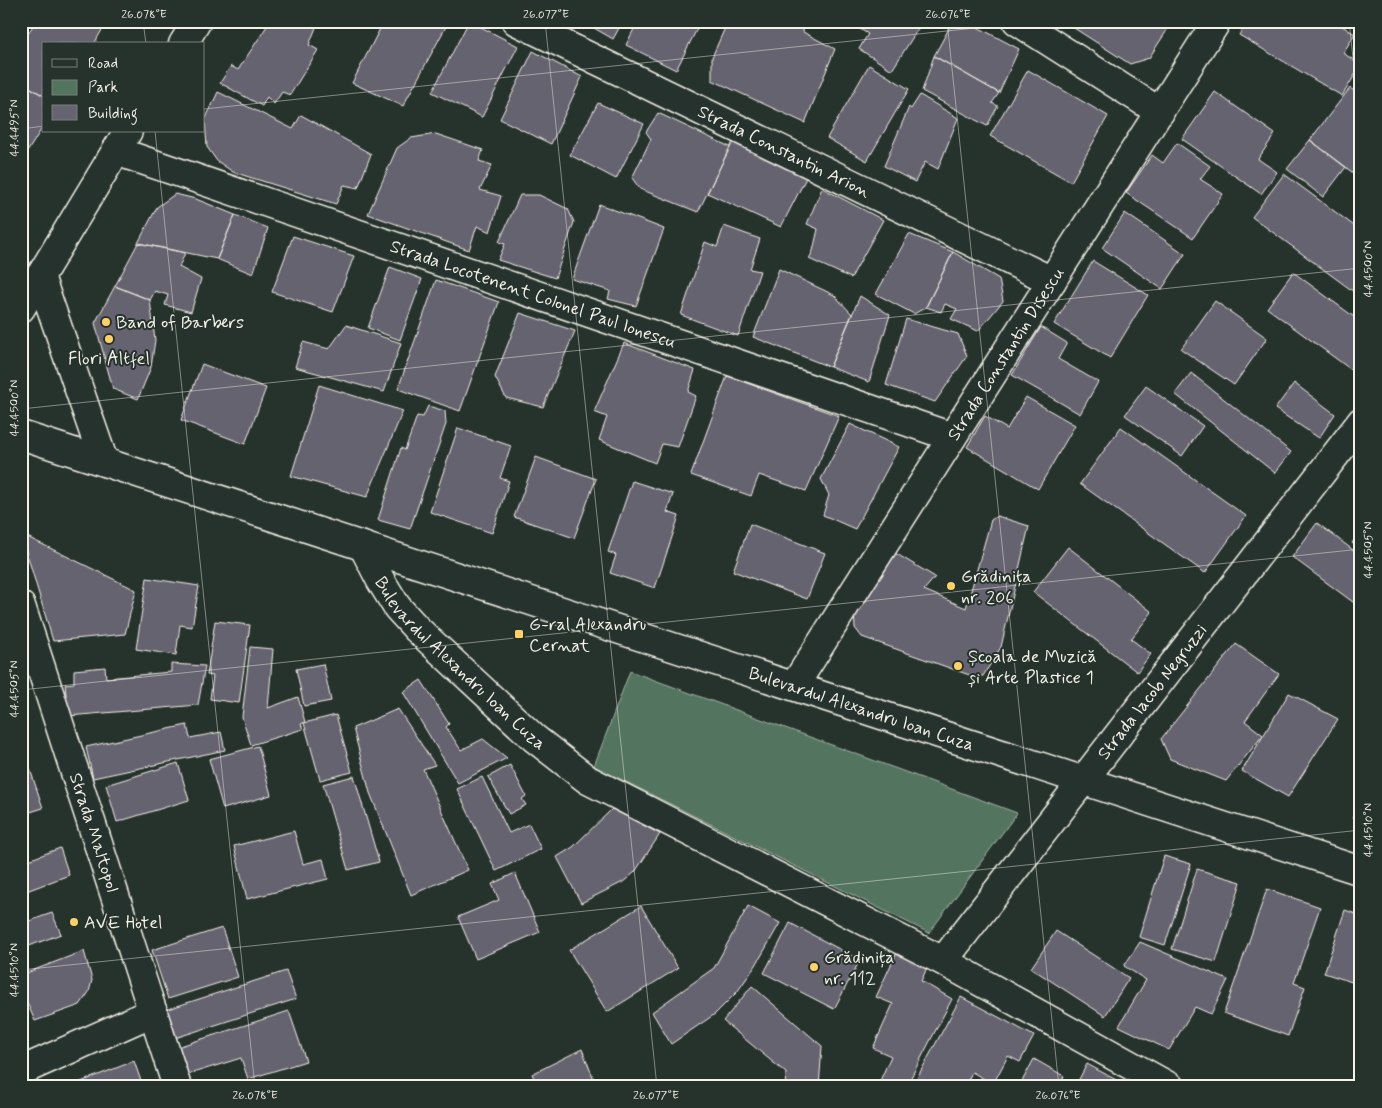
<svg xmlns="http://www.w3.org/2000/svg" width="1382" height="1108" viewBox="0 0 1382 1108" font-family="Mynerve,sans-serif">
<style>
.green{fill:#527560;stroke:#a3b3a4}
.building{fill:#666470;stroke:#f4f1e8}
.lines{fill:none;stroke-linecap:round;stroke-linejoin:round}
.street-casing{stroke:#f4f1e8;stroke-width:31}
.secondary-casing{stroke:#f4f1e8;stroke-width:31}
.street{stroke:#26332d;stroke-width:28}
.secondary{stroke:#26332d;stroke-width:28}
.ticks{fill:none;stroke:#f4f1e8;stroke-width:1;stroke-opacity:0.45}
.poi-dot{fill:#ffd166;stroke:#26332d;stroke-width:2}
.labels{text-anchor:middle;stroke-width:4;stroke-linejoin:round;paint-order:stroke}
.street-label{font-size:18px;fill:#f4f1e8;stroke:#26332d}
.poi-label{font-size:18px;fill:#f4f1e8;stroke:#26332d;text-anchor:start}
.neatline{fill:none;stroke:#f4f1e8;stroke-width:2}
.ticks-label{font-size:12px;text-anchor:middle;fill:#f4f1e8}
</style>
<rect width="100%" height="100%" fill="#26332d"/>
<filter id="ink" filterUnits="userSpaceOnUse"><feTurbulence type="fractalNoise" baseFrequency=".02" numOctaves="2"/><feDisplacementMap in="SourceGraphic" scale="10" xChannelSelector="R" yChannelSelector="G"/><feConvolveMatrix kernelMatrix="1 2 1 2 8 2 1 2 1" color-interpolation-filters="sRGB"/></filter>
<g filter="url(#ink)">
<!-- green -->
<path class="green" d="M630 671 1017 813 929 933 594 766Z"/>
<!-- building -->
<path class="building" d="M36 21H107L94 44H44V96L21 82V44Z
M266 21 314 23 317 25 309 45 318 50 290 95 282 92 274 104 267 97 262 106 220 83 231 66 238 70 269 23Z
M384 21H449L403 106 352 83Z
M469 21 518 46 482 117 432 92Z
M582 21H623L613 39Z
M638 21H701L676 70 626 45Z
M728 21H804L803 32 835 49 805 123 712 80V57Z
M858 21H923L892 70 859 49 868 34 855 26Z
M953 21H966L1019 49 999 93 934 56Z
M1063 21H1173L1149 58 1130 64Z
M1248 21H1334L1355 34 1343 53 1361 65 1342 96 1239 35Z
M533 51 582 77 551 144 500 119Z
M934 56 999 93 992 103 998 106 987 126 922 91Z
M869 65 909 89 867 161 827 138Z
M1028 70 1108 116 1071 182 990 136Z
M21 82 44 96V125L21 162Z
M1350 88 1361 96V179L1310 140Z
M218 92 293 129 301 115 371 154 358 188 344 185 336 204 233 172 217 161 207 147 205 120Z
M1215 92 1275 134 1258 159 1277 172 1261 194 1182 139Z
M920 95 958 118 938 169 925 162 915 182 884 166 909 107 911 109Z
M598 103 644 124 616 179 570 155Z
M658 113 730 147 698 212 640 189 632 178 651 139 646 132Z
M436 134 483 150 479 161 492 165 480 190 501 196 490 232 477 226 469 250 368 214 397 148 411 138Z
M735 138 808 174 781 227 707 193Z
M1310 140 1346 167 1323 197 1287 169Z
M1177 143 1210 166 1200 179 1223 194 1193 238 1126 193 1152 155 1163 163Z
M1284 174 1361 231V297L1252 217Z
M822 188 883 220 851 278 809 259 813 251 818 229 807 224Z
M175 194 196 199 235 215 217 259 138 243 157 207Z
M520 195H539L568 209 574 222 555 278 498 260 505 244 499 242Z
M599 204 664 229 636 306 608 299 610 291 572 279Z
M1125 213 1185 254 1162 289 1102 248Z
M235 215 268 228 253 274 217 259Z
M724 226 760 239 750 269 760 271 738 336 681 315 705 242 717 247Z
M909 234 953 252 926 307 914 314 876 294Z
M293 236 354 256 333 312 272 292Z
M138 243 185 253 179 267 201 279 191 312 165 305 168 295 155 291 150 300 115 286Z
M953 252 999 279 1003 301 978 331 951 319 957 309 945 304 941 312 926 307Z
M1093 261 1148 295 1110 358 1054 324Z
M390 267 422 279 400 340 368 328Z
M779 269 834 295 852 314 830 367 753 337Z
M1293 272 1361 322V377L1267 308Z
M436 280 499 302 460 411 398 389Z
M115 286 150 300 155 340 151 367 138 399 113 389 95 323Z
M860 296 890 315 869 382 830 367Z
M1215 301 1267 338 1234 385 1181 349Z
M520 313 575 331 543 407 506 398 495 377Z
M906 319 958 334 967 356 935 402 886 385Z
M346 325 401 343 384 392 295 367 303 342 329 349Z
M1041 327 1067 343 1058 359 1098 382 1080 414 1012 375Z
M624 343 695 370 688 392 696 396 678 447 662 444 655 463 599 440 607 417 594 412Z
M202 364 266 388 245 444 181 420Z
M1191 373 1291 452 1275 473 1175 394Z
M727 376 839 416 806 491 759 475 751 496 691 475Z
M1294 383 1335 414 1319 438 1275 409Z
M319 385 403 411 367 497 291 476Z
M1146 386 1203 426 1182 456 1125 415Z
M1026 397 1075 425 1038 489 967 447 985 416 1007 429Z
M428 406 445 411 446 424 410 529 378 520 401 448 405 450 417 416 423 417Z
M850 424 899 447 855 529 823 515 829 495 821 479Z
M1121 427 1246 516 1205 573 1080 484Z
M458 428 511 446 500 478 509 481 492 533 430 512Z
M536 457 596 479 574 538 514 517Z
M632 481 673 494 667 512 679 516 655 588 610 573 616 555 608 552Z
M997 516 1029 526 1001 647 983 676 975 677 862 637 855 628 854 610 895 553 935 577 924 590 966 608 991 520Z
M1317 523 1361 556V608L1292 557Z
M750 524 825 553 807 599 733 571Z
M1361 531V550L1352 543Z
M21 534 136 590 125 634 53 641Z
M1068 547 1152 612 1131 639 1151 654 1137 672 1033 592Z
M147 578 199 586 192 627 180 625 176 655 136 649Z
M215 621 250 625 239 703 210 699 213 676 207 675Z
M1236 644 1279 674 1245 721 1263 735 1226 781 1170 759 1161 739Z
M250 647 273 649 268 708 298 697 305 722 301 724 303 729 251 745 242 717Z
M171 664 205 666 198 705 68 716 65 684 74 683V670L105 667 106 678 171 672Z
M323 664 331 701 304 706 296 669Z
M421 680 449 724 446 727 461 750 483 739 507 758 458 783 403 692Z
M1289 693 1338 719 1288 797 1242 771Z
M398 709 435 765 423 769 468 870 411 895 370 793 353 728Z
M336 715 352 772 320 780 304 723Z
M187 725 190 738 221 732 225 750 93 778 86 747Z
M258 746 271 795 223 809 209 759Z
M25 754 43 808 21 815V756Z
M178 763 189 800 117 822 106 785Z
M510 765 526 796 522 799 526 805 509 814 488 777Z
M354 776 379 862 348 870 323 784Z
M482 777 509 833 529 824 541 849 496 871 457 789Z
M1361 807V820L1352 818Z
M612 809 660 834 635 872 623 882 581 903 557 857 573 847Z
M21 831 28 852 21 854Z
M294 831 303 864 323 859 328 879 247 899 234 846Z
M60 848 69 875 21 893V863Z
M1164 856 1191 864 1165 945 1139 937Z
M1197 869 1241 882 1216 962 1172 949Z
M515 873 540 932 476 959 458 917 499 900 492 884Z
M1267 889 1320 907 1294 983 1305 987 1288 1036 1224 1013Z
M641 906 678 968 607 1012 569 950Z
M748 906 780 923 756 965 737 992 715 1014 671 1044 652 1012 714 968Z
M1345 910 1361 916V985L1324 973Z
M52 913 61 934 21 949V924Z
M790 923 860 960 834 1009 764 973Z
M222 928 238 977 168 999 152 950Z
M1056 931 1129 978 1105 1016 1031 968Z
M1140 942 1228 980 1211 1014 1195 1007 1169 1050 1119 1026 1146 980 1124 966Z
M84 951 92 980 89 992 80 1005 35 1021 21 989V975Z
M896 954 927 968 921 981 952 999 906 1087H886L879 1083 891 1056 873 1048 893 1004 876 997Z
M286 971 296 999 175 1038 165 1010Z
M752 986 822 1046 819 1087H785L786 1073 723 1021Z
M961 997 1034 1036 1020 1062 1008 1056 993 1084 972 1072 965 1087H934L917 1078Z
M289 1011 306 1061 248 1079 241 1058 183 1076 174 1048Z
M582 1049 597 1087H538L532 1074Z
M1034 1059 1064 1076 1059 1087H1019Z
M134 1061 143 1087H68Z
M1087 1064 1129 1087H1075Z"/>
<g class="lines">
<defs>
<g id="street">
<path id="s1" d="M516 21 1052 281"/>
<path d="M1017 21 1160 112"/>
<path id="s2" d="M116 151 952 437"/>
<path id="s3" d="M363 546 381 581 397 607 417 629 534 738 588 780 943 961 1170 1087"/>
<path id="s4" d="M794 686 1217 21"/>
<path id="s5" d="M943 961 1361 422"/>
<path d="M21 1071 153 1012"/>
</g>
<g id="secondary">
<path d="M183 44 197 21"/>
<path d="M40 276 104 462"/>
<path d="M21 308 128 131"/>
<path id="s6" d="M21 435 1361 871"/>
<path id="s7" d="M21 606 177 1087"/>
</g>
</defs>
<!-- street casing -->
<use href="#street" class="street-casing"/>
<!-- secondary casing -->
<use href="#secondary" class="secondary-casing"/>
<!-- street -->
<use href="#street" class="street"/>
<!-- secondary -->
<use href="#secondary" class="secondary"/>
</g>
</g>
<!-- ticks -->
<path class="ticks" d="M143 21 146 44M545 21 657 1087M947 21 1059 1087M1349 21 1361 132M204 109 1042 21M21 129 44 126M155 131 255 1087M21 409 1361 268M21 690 1361 549M21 970 1361 830"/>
<!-- markers -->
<g class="poi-dot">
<circle cx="106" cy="322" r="5"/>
<circle cx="109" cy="339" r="5"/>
<circle cx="951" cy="586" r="5"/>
<rect x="514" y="629" width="10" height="10" rx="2.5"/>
<circle cx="958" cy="666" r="5"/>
<circle cx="74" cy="922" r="5"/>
<circle cx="814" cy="967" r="5"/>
</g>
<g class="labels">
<!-- street labels -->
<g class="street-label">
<text dy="6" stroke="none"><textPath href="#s1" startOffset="298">Strada Constantin Arion</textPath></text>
<text dy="6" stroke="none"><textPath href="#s2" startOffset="441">Strada Locotenent Colonel Paul Ionescu</textPath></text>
<text dy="6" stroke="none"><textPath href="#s4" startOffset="394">Strada Constantin Disescu</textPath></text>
<text dy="6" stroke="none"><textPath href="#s3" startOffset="154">Bulevardul Alexandru Ioan Cuza</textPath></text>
<text dy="6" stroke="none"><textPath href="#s5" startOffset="341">Strada Iacob Negruzzi</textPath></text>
<text dy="6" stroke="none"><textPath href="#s6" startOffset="884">Bulevardul Alexandru Ioan Cuza</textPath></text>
<text dy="6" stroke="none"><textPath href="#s7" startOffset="238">Strada Maltopol</textPath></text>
</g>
<!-- poi labels -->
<g class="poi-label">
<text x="116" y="328">Band of Barbers</text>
<text x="109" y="364" text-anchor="middle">Flori Altfel</text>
<text x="961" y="582">Grădinița<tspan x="961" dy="21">nr. 206</tspan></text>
<text x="529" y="630">G-ral Alexandru<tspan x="529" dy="21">Cernat</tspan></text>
<text x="968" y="662">Școala de Muzică<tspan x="968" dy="21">și Arte Plastice 1</tspan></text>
<text x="84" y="928">AVE Hotel</text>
<text x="824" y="963">Grădinița<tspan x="824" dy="21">nr. 112</tspan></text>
</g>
</g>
<!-- margin -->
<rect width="1382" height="1108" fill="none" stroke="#26332d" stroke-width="55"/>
<!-- legend -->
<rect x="42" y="42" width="162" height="90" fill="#26332d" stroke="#787f78"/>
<rect x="52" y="59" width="25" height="8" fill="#26332d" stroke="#787f78"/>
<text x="88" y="68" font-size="15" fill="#f4f1e8">Road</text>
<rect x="52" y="80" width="25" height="15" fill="#527560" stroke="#787f78"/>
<text x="88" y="92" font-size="15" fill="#f4f1e8">Park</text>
<rect x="52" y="105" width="25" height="15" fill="#666470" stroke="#787f78"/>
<text x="88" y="118" font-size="15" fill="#f4f1e8">Building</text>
<rect x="28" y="28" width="1326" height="1052" class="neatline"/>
<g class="ticks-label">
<text x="144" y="18">26.078°E</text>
<text x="546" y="18">26.077°E</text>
<text x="948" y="18">26.076°E</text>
<text transform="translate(14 128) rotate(-90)" y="4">44.4495°N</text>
<text transform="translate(1368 269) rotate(-90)" y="4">44.4500°N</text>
<text transform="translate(14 408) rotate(-90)" y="4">44.4500°N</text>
<text transform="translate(1368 550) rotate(-90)" y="4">44.4505°N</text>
<text transform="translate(14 689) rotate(-90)" y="4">44.4505°N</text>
<text transform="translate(1368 830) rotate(-90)" y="4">44.4510°N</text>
<text transform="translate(14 970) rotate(-90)" y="4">44.4510°N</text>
<text x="255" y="1099">26.078°E</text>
<text x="656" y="1099">26.077°E</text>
<text x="1058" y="1099">26.076°E</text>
</g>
</svg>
